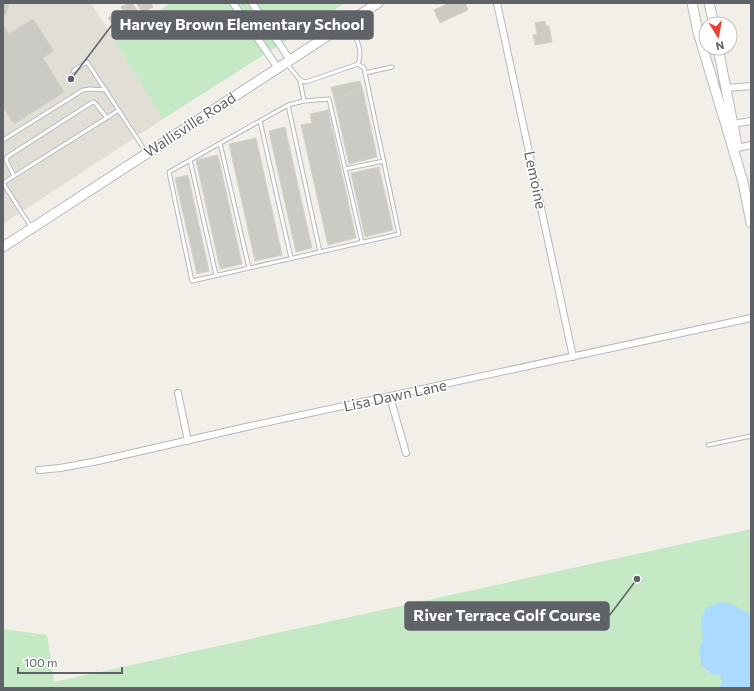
<svg xmlns="http://www.w3.org/2000/svg" width="754" height="691" viewBox="0 0 754 691" font-family="Commissioner,sans-serif">
<style>
.education{fill:#e1ded6}
.green{fill:#c5e8c5}
.water{fill:#aadaff}
.building{fill:#cccac5;stroke:#d6d1c6}
.lines{fill:none;stroke-linecap:round;stroke-linejoin:round}
.service-casing{stroke:#b5b8bc;stroke-width:5}
.minor-casing{stroke:#b5b8bc;stroke-width:8}
.secondary-casing{stroke:#b6babf;stroke-width:11}
.service{stroke:#fff;stroke-width:3}
.minor{stroke:#fff;stroke-width:6}
.secondary{stroke:#fff;stroke-width:9}
.labels{text-anchor:middle;stroke-width:3;stroke-linejoin:round;paint-order:stroke}
.street-label{font-size:15px;fill:#5f6368;stroke:#fff}
.leader{fill:none;stroke:#5f6368;stroke-width:1.5}
.callout-dot{fill:#5f6368;stroke:#fff;stroke-width:1.5}
.callout{fill:#5f6368;stroke:#5f6368;stroke-width:1.5}
.callout-label{font-size:16px;text-anchor:middle;font-weight:bold;fill:#fff}
</style>
<rect width="100%" height="100%" fill="#f1efe8"/>
<!-- education -->
<path class="education" d="M3 3H91L163 119 3 224Z"/>
<!-- green -->
<path class="green" d="M171 3H345L163 119 114 40Z
M751 529V688H3V629L47 635 54 682Z"/>
<!-- water -->
<path class="water" d="M720 602 732 604 751 615V688H719L722 683 720 675 712 674 702 666 701 660 699 649 703 640 701 619 706 608Z"/>
<!-- building -->
<path class="building" d="M3 3 9 4 6 14 3 17Z
M128 3H132L139 13 129 19 121 7Z
M136 3H151L153 7 143 13Z
M449 3H465L468 10 440 23 434 10Z
M117 12 125 24 116 30 108 18Z
M33 19 54 51 43 58 64 92 14 124 3 108V25L9 34Z
M545 21 546 26H549L552 42 535 45 533 35 537 34 535 23Z
M360 81 363 91 334 98 331 87Z
M363 91 377 157 349 164 334 98Z
M328 110 356 238 328 245 301 125 312 123 310 114Z
M285 127 312 248 296 252 269 131Z
M256 138 282 255 255 261 229 144Z
M218 155 242 264 220 269 196 160Z
M379 167 393 230 365 237 351 173Z
M188 175 209 271 197 274 175 178Z"/>
<g class="lines">
<defs>
<path id="service" d="M287 64 300 80 306 82 358 64C364 49 355 36 348 23
M73 71 87 62 146 152
M365 73 392 67
M300 80 304 101 288 105 169 172 192 281 399 234 364 68 358 64
M304 101 329 99 362 242
M288 105 320 252
M260 121 291 258
M3 140 83 90 90 89 106 90
M220 143 249 268
M190 160 216 275
M345 169 384 161
M14 176 6 160 7 157 91 103 94 102 96 104 107 118
M3 183 119 110
M3 183 31 227
M708 445 751 436"/>
<path id="minor" d="M233 3 278 68
M252 3 290 60
M497 3 573 357
M726 88 751 86
M733 124 751 121
M737 148 751 145
M178 393 188 441
M390 397 406 453
M39 470 60 468 98 461 246 427 751 318"/>
<path id="secondary" d="M692 3 698 32 743 182
M709 3 714 24
M718 48 737 145
M742 177 751 223
M3 247 378 3"/>
</defs>
<!-- service casing -->
<use href="#service" class="service-casing"/>
<!-- minor casing -->
<use href="#minor" class="minor-casing"/>
<!-- secondary casing -->
<use href="#secondary" class="secondary-casing"/>
<!-- service -->
<use href="#service" class="service"/>
<!-- minor -->
<use href="#minor" class="minor"/>
<!-- secondary -->
<use href="#secondary" class="secondary"/>
</g>
<g class="labels">
<!-- street labels -->
<g class="street-label">
<text transform="translate(190 125) rotate(-33)" y="5">Wallisville Road</text>
<text transform="translate(535 180) rotate(78)" y="5">Lemoine</text>
<text transform="translate(395 396) rotate(-12)" y="5">Lisa Dawn Lane</text>
</g>
</g>
<!-- callouts -->
<path class="leader" d="M71 79L112 25M637 579L609 616"/>
<g class="callout-dot">
<circle cx="71" cy="79" r="4"/>
<circle cx="637" cy="579" r="4"/>
</g>
<g class="callout">
<rect x="112" y="11" width="261" height="28" rx="4"/>
<rect x="405" y="602" width="204" height="28" rx="4"/>
</g>
<g class="callout-label">
<text x="242" y="30">Harvey Brown Elementary School</text>
<text x="507" y="621">River Terrace Golf Course</text>
</g>
<!-- border -->
<rect width="754" height="691" fill="none" stroke="#5f6368" stroke-width="8"/>
<!-- north arrow -->
<g transform="translate(718 36) rotate(169)"><circle r="19" fill="#ffffff" stroke="#bfc1c3"/>
<path d="M0-3L7 15L0 10L-7 15Z" fill="#ea4335"/>
<text y="-6" font-size="11" font-weight="bold" text-anchor="middle" fill="#5f6368">N</text>
</g>
<!-- scale -->
<path d="M18 667v6h104v-6" fill="none" stroke="#5f6368" stroke-width="2"/>
<text x="24" y="667" font-size="12" fill="#5f6368" stroke="#ffffff" stroke-width="3" paint-order="stroke">100 m</text>
</svg>
